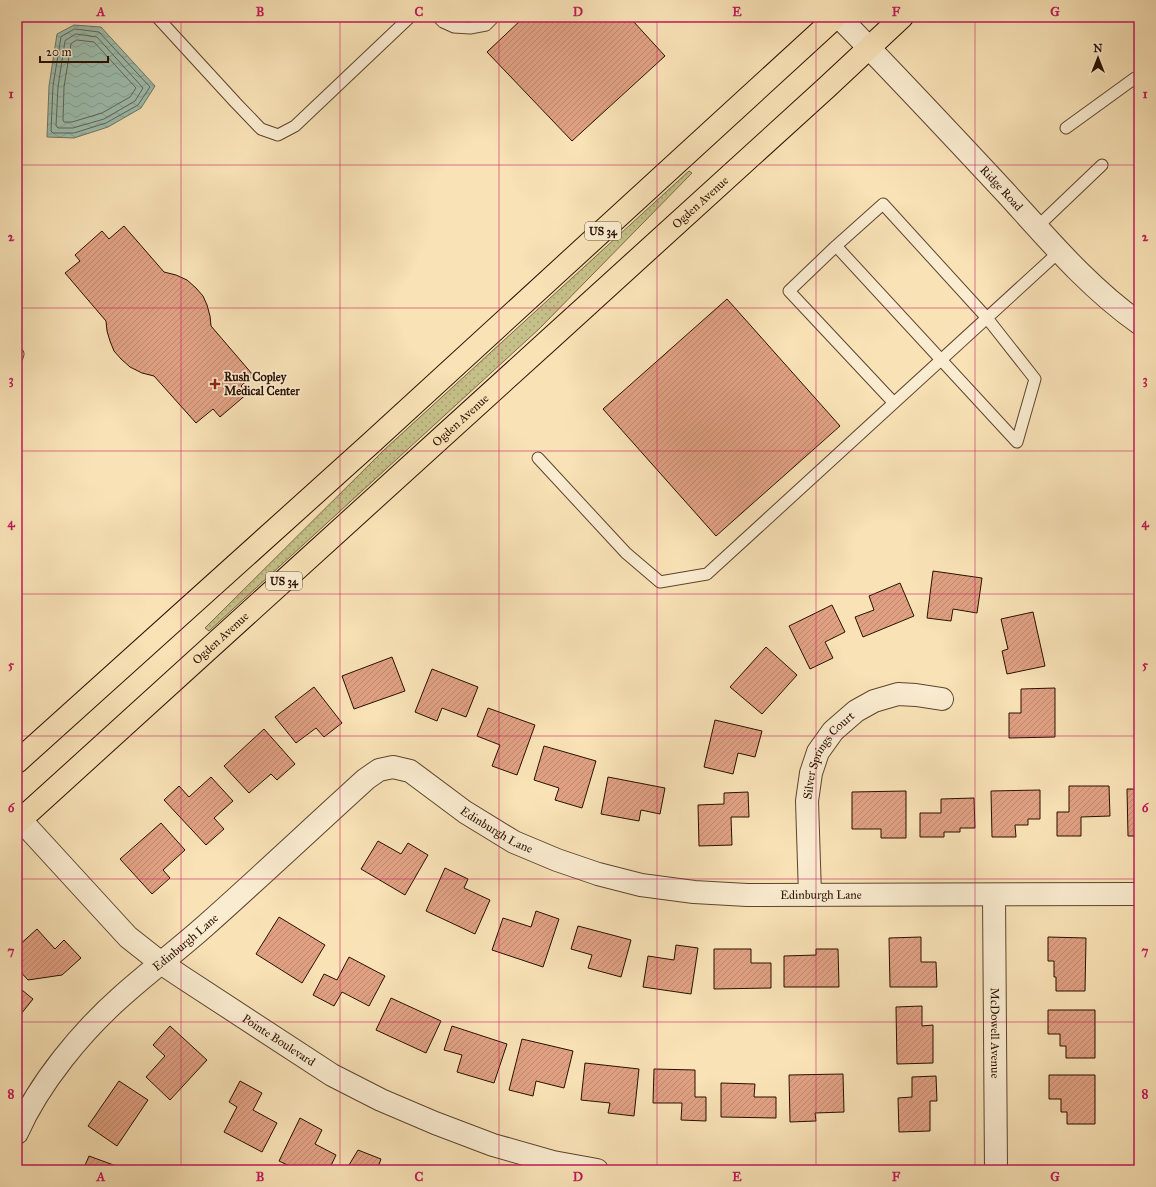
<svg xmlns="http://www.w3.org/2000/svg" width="1156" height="1187" viewBox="0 0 1156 1187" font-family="'IM FELL Great Primer',serif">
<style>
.grass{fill:url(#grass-dots);stroke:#786844}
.water{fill:url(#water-waves);stroke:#6f7868}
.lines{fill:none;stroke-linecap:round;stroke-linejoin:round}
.shore{stroke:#646657;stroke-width:1}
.building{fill:url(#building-hatch);stroke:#2a0f00}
.service-casing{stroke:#5e442e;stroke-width:13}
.minor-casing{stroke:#5e442e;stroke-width:24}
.primary-casing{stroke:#2a0f00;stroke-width:24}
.service{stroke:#faecd0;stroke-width:11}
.minor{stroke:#faecd0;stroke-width:22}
.primary{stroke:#f8e2b6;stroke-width:22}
.grid{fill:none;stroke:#c2185b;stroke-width:1;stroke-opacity:0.55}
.poi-dot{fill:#8f2418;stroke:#faecd0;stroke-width:1.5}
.labels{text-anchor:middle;stroke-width:3.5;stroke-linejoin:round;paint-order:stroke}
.shield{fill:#faecd0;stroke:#68513e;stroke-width:1}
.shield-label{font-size:11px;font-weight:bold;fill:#2a0f00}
.street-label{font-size:12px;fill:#2a0f00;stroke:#faecd0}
.poi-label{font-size:12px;font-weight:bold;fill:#2a0f00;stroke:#faecd0;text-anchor:start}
.neatline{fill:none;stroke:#c2185b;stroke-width:1.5}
.grid-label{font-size:13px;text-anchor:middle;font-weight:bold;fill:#c2185b}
</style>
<defs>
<pattern id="grass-dots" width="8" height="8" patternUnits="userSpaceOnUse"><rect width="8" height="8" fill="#c5c088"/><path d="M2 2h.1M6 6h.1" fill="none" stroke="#a9a474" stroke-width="1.8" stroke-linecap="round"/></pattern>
<pattern id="water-waves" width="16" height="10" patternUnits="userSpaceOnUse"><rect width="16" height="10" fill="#9dbeae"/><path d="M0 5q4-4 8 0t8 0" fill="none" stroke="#87a294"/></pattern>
<pattern id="building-hatch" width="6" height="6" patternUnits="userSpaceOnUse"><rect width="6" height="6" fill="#e0a183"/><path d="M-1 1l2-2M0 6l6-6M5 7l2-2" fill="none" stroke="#c0896f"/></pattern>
</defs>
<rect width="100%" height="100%" fill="#f8e2b6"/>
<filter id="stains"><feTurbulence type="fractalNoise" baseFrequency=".005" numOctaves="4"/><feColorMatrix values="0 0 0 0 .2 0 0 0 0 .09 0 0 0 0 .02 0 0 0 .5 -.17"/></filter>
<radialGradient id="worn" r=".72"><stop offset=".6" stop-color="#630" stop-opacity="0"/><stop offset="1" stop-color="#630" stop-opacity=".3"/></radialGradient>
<!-- grass -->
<path class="grass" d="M689 171 692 173 539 329 209 631 205 628 384 450Z"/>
<!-- water -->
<path class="water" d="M74 25 101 27 155 86 141 108 108 127 74 138 47 137 49 86 57 34Z"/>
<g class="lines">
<!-- shore -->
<path class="shore" d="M75 29 99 32 150 87 138 105 106 123 74 133H53L51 131 53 86 61 37Z
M76 34 97 37 143 88 135 101 104 119 73 128H58L56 126 58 87 65 41Z
M77 40 94 42 136 88 130 97 102 113 72 122H64L63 120 64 87 71 44Z"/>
</g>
<!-- building -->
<path class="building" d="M528 17H625L633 21 665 56 572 141 487 52 522 19Z
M1137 17H1139V58L1135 61Z
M124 226 164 272 176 275 187 280 196 288 203 296 207 305 210 316 211 326 253 375 241 386 248 393 220 417 213 409 196 423 154 376 142 373 130 367 121 359 114 351 110 341 107 331 106 321 65 273 80 261 75 255 102 231 109 239Z
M727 299 840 426 716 536 603 409Z
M933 571 982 578 977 613 953 609 951 621 927 618Z
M900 583 914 616 863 637 855 617 874 610 869 596Z
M832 605 845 632 825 642 833 658 810 669 789 626Z
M1033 612 1045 666 1007 674 1002 651 1008 649 1001 619Z
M766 647 797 675 762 714 730 687Z
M392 657 405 691 354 709 342 676Z
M432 669 478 687 466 717 442 708 437 721 415 712Z
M314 687 342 723 324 737 316 728 296 743 275 717Z
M1055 688V737L1009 738V713H1021V689Z
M488 708 535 725 517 775 492 766 500 745 477 736Z
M715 720 762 731 755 757 738 753 733 774 704 767Z
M264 729 295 764 277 780 271 774 249 793 224 766Z
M544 746 596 761 582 808 555 800 559 788 534 780Z
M211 777 233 801 214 818 224 829 206 845 164 800 179 786 189 797Z
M608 777 665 788 660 814 641 810 639 821 601 814Z
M1069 786H1109L1110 816 1081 817V836H1057V812H1069Z
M1127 789H1139V836H1128Z
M1040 790V819H1028V825H1015L1016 837H992L991 791Z
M906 791V838H881V829H852V792Z
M748 792 749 817H731L732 845 699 846 698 805 724 804V793Z
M974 798 975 828H960V832H944V837H920V813H941V799Z
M161 823 185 850 163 870 170 878 152 894 120 859Z
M378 841 401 854 408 843 428 855 405 895 361 869Z
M445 868 468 879 464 888 490 900 475 934 426 911Z
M536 911 559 919 543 967 492 950 503 918 531 927Z
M279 917 325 945 302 983 256 954Z
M578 926 631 940 621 977 588 968 592 955 571 949Z
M37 929 55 949 64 940 81 958 62 975 28 980 17 968V947Z
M921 937V962H936L937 987H890L889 938Z
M1048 937 1086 938 1085 991H1056V977H1054V961H1048Z
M676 945 698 948 691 994 643 987 648 956 674 960Z
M714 949H751V963H771V988L714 989Z
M816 949H838L839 987H784V956L816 955Z
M349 957 385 976 369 1006 342 992 334 1006 313 995 324 974 337 980Z
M17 986 33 999 17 1019Z
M391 998 441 1021 426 1053 376 1030Z
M922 1006V1026L933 1025V1063L897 1064 896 1007Z
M1048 1010H1095V1058H1066V1046H1060V1034H1048Z
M170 1026 207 1060 170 1100 146 1077 165 1056 153 1045Z
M452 1026 507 1044 494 1083 457 1072 462 1055 444 1050Z
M522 1039 573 1051 564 1088 536 1081 533 1096 509 1090Z
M585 1063 639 1069 634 1116 608 1113 610 1103 581 1100Z
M654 1069 695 1070V1097H706V1121L681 1120 682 1103H653Z
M843 1074 844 1112 815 1113 816 1121 790 1122 789 1075Z
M1049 1075H1095V1124H1067V1112H1061V1099H1049Z
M936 1076 937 1101H930V1131L899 1132 898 1098 912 1097V1077Z
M119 1081 148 1100 117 1146 88 1126Z
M240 1081 262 1093 253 1110 277 1123 262 1152 224 1132 237 1107 229 1102Z
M721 1083 755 1084 754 1097H776V1118L721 1117Z
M300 1118 322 1130 315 1144 336 1155 329 1170H298L279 1161Z
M358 1150 381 1159 377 1170H346Z
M89 1156 119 1167 118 1170H83Z"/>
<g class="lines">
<defs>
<path id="service" d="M157 17 236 103 261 129 278 135 295 126 410 17
M438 17 443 22 454 27 470 28 486 25 494 17
M1066 128 1135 78 1139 77
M1037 227 1102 165
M836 246 883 204 987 318 1035 379 1017 442 836 246 789 291 894 403
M17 357 18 354
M538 458 626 553 660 582 707 574 1060 251"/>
<g id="minor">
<path id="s1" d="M839 17C896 75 951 134 1006 193 1048 239 1088 287 1139 323"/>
<path id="s2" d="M17 816 128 937 161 963 185 979 332 1075 381 1100 435 1123 493 1145 553 1162 597 1170"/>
<path id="s3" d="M810 895 807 801 811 773 818 752 833 731 856 711 874 701 898 694 916 695 942 699"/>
<path id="s4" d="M994 895 996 1170"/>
<path id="s5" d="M17 1133C39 1083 82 1031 123 995 150 971 178 950 205 926 259 878 312 828 366 779L379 770 393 767 410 771 465 812 514 842 557 860 598 874 641 885 694 892 747 895 1139 894"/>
</g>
<g id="primary">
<path d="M17 762 370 444 836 17"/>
<path id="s6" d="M17 823 550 339 826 88 902 17"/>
</g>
</defs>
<!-- service casing -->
<use href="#service" class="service-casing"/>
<!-- minor casing -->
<use href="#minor" class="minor-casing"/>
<!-- primary casing -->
<use href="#primary" class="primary-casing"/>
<!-- service -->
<use href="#service" class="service"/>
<!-- minor -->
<use href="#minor" class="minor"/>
<!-- primary -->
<use href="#primary" class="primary"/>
</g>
<!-- grid -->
<path class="grid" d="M181 17V1170M340 17V1170M499 17V1170M657 17V1170M816 17V1170M975 17V1170M17 165H1139M17 308H1139M17 451H1139M17 594H1139M17 736H1139M17 879H1139M17 1022H1139"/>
<!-- markers -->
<path class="poi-dot" d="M213 378h4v4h4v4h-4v4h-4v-4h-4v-4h4z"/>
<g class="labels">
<!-- shield labels -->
<g class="shield">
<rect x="585" y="222" width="36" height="18" rx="3"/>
<rect x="266" y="572" width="36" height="18" rx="3"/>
</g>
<g class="shield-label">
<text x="603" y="235">US 34</text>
<text x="284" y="585">US 34</text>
</g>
<!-- street labels -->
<g class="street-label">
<text dy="4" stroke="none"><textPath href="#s1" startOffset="236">Ridge Road</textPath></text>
<text dy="4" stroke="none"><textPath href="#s6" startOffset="923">Ogden Avenue</textPath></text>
<text dy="4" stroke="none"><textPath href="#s6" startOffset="599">Ogden Avenue</textPath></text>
<text dy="4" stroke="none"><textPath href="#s6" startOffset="275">Ogden Avenue</textPath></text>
<text dy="4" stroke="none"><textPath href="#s3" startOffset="146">Silver Springs Court</textPath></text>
<text dy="4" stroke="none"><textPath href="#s5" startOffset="653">Edinburgh Lane</textPath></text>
<text dy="4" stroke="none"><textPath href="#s5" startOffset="989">Edinburgh Lane</textPath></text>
<text dy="4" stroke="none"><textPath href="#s5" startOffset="257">Edinburgh Lane</textPath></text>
<text dy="4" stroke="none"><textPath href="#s4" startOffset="138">McDowell Avenue</textPath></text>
<text dy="4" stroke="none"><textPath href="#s2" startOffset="347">Pointe Boulevard</textPath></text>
</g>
<!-- poi labels -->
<g class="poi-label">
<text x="224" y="381">Rush Copley<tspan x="224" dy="14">Medical Center</tspan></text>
</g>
</g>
<!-- margin -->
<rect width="1156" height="1187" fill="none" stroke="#f8e2b6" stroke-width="44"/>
<!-- north arrow -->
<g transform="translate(1098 58)" stroke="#faecd0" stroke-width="3" paint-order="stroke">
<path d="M0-3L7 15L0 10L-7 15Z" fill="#2a0f00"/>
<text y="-6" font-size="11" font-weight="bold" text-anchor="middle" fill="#2a0f00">N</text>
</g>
<!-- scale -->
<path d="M40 56v6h68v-6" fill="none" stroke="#2a0f00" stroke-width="2"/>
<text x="46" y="56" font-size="12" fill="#2a0f00" stroke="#faecd0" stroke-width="3" paint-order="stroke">20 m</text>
<rect x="22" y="22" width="1112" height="1143" class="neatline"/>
<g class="grid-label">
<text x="101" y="16">A</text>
<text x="260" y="16">B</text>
<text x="419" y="16">C</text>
<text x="578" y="16">D</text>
<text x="737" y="16">E</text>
<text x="896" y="16">F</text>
<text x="1055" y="16">G</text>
<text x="11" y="98">1</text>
<text x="1145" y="98">1</text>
<text x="11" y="241">2</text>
<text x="1145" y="241">2</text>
<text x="11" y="384">3</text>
<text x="1145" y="384">3</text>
<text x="11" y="527">4</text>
<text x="1145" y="527">4</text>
<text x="11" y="669">5</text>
<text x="1145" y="669">5</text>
<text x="11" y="812">6</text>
<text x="1145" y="812">6</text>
<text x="11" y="955">7</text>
<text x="1145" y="955">7</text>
<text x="11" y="1098">8</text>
<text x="1145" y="1098">8</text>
<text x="101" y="1181">A</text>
<text x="260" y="1181">B</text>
<text x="419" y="1181">C</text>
<text x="578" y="1181">D</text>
<text x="737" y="1181">E</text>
<text x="896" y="1181">F</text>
<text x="1055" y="1181">G</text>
</g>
<rect width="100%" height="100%" filter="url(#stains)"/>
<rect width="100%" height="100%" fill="url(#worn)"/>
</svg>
